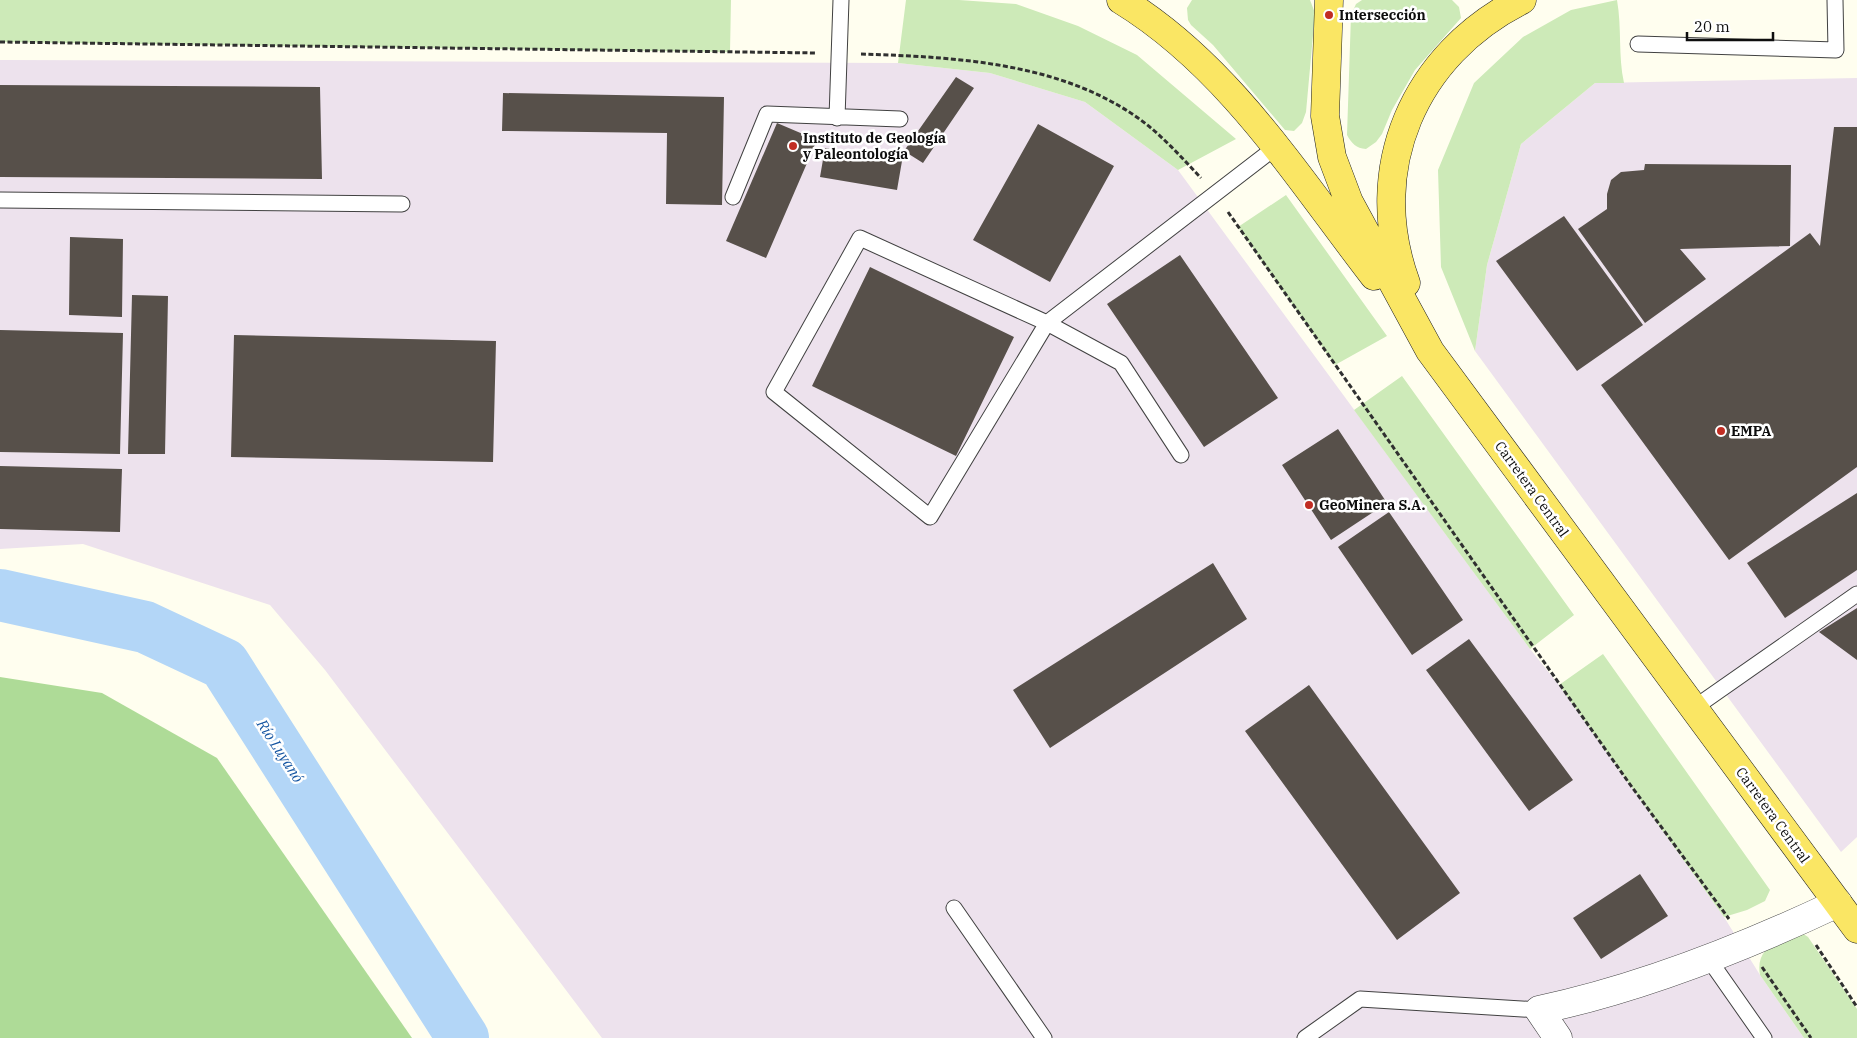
<svg xmlns="http://www.w3.org/2000/svg" width="1857" height="1038" viewBox="0 0 1857 1038" font-family="'IBM Plex Serif',serif">
<style>
.industrial{fill:#ede2ed}
.green{fill:#cdeab8}
.forest{fill:#aedb97}
.lines{fill:none;stroke-linecap:round;stroke-linejoin:round}
.river{stroke:#b3d6f7;stroke-width:52}
.building{fill:#57504a}
.service-casing{stroke:#414141;stroke-width:17}
.minor-casing{stroke:#414141;stroke-width:29}
.primary-casing{stroke:#1f1f1f;stroke-width:29}
.path{stroke:#303030;stroke-width:3;stroke-dasharray:5 2.5;stroke-linecap:butt}
.service{stroke:#fff;stroke-width:15}
.minor{stroke:#fff;stroke-width:28}
.primary{stroke:#fae664;stroke-width:28}
.poi-dot{fill:#c12d23;stroke:#fff;stroke-width:2}
.labels{text-anchor:middle;stroke-width:5;stroke-linejoin:round;paint-order:stroke}
.poi-label{font-size:14px;font-weight:bold;fill:#0e0e0e;stroke:#fff;text-anchor:start}
.street-label{font-size:14px;fill:#0e0e0e;stroke:#fff}
.water-label{font-size:15px;font-style:italic;fill:#1555a2;stroke:#fff}
</style>
<rect width="100%" height="100%" fill="#fffeef"/>
<!-- industrial -->
<path class="industrial" d="M0 60 898 63 990 73 1085 102 1178 170 1530 649 1559 685 1724 917 1760 975 1804 1038H602L325 670 270 605 83 544 0 549Z
M1857 78V837L1841 852 1475 351 1487 265 1521 144 1595 83Z"/>
<!-- green -->
<path class="green" d="M0 0H731L730 52 0 42Z
M906 0H959L1016 4 1078 26 1137 55 1236 139 1178 170 1085 102 990 73 898 63Z
M1192 0H1310L1315 13 1306 112 1302 123 1294 131 1285 130 1213 45 1191 25 1188 20 1187 8Z
M1362 0H1452L1459 7 1461 18 1415 70 1392 110 1382 134 1376 142 1366 149C1356 148 1352 144 1347 135L1351 15 1356 4Z
M1617 0C1622 28 1618 56 1624 83H1595L1521 144 1487 265 1475 351 1441 267 1438 170 1474 83 1523 37 1571 10Z
M1286 195 1387 336 1335 365 1238 227Z
M1402 376 1574 615 1530 649 1354 410Z
M1603 654 1770 890 1765 901 1747 910 1724 917 1559 685Z
M1799 931 1808 937 1857 1009V1038H1804L1760 975C1755 947 1778 942 1799 931Z"/>
<!-- forest -->
<path class="forest" d="M0 677 102 693 217 758 412 1038H0Z"/>
<g class="lines">
<!-- river -->
<path class="river" d="M0 595 145 627 224 664 463 1038"/>
</g>
<!-- building -->
<path class="building" d="M956 77 974 88 923 163 904 151Z
M0 85 320 87 322 179 0 177Z
M503 93 724 97 722 205 666 204 667 133 502 131Z
M777 123 817 140 766 258 726 241Z
M1038 124 1114 166 1050 282 973 240Z
M1834 127H1857V467L1729 560 1601 385 1810 233 1820 246Z
M825 148 902 161 897 190 820 177Z
M1645 164 1791 165 1790 246 1680 249 1706 279 1645 323 1578 229 1607 209V194L1611 180 1621 172 1644 170Z
M1564 216 1643 325 1577 371 1496 261Z
M70 237 123 239 122 317 69 315Z
M1180 255 1278 398 1204 447 1107 304Z
M870 267 1014 337 956 456 812 386Z
M132 295 168 296 165 454H128Z
M0 330 123 333 120 454 0 452Z
M234 335 496 341 493 462 231 457Z
M1338 429 1387 503 1331 540 1282 465Z
M0 466 122 469 120 532 0 529Z
M1857 493V570L1785 618 1747 563Z
M1389 512 1463 620 1412 655 1338 547Z
M1213 563 1247 619 1050 748 1013 690Z
M1857 608V660L1819 632Z
M1469 639 1573 780 1529 811 1426 670Z
M1309 685 1460 893 1397 940 1245 731Z
M1640 874 1668 916 1601 959 1573 918Z"/>
<g class="lines">
<defs>
<path id="service" d="M1638 44 1836 50 1835 0
M837 118 841 0
M733 197 767 114 900 119
M0 200 402 204
M1181 455 1121 363 1047 323 860 238 774 392 930 517 1047 323 1276 147
M1694 708 1857 594
M954 908 1044 1038
M1708 958 1764 1038
M1305 1038 1360 999 1539 1010"/>
<path id="minor" d="M1558 1038 1539 1010C1642 988 1743 948 1838 903"/>
<path id="primary" d="M1121 0C1229 66 1298 178 1374 276
M1329 0 1325 116 1332 157 1349 202 1430 351 1857 929
M1406 283C1364 169 1414 54 1522 0"/>
</defs>
<!-- service casing -->
<use href="#service" class="service-casing"/>
<!-- minor casing -->
<use href="#minor" class="minor-casing"/>
<!-- primary casing -->
<use href="#primary" class="primary-casing"/>
<!-- path -->
<path class="path" d="M0 42 817 53
M861 54C954 57 1059 62 1138 118 1162 135 1181 157 1201 178
M1228 212 1629 783 1729 919
M1816 945 1857 1007
M1762 967 1811 1038"/>
<!-- service -->
<use href="#service" class="service"/>
<!-- minor -->
<use href="#minor" class="minor"/>
<!-- primary -->
<use href="#primary" class="primary"/>
</g>
<!-- markers -->
<g class="poi-dot">
<circle cx="1329" cy="15" r="5"/>
<circle cx="793" cy="146" r="5"/>
<circle cx="1721" cy="431" r="5"/>
<circle cx="1309" cy="505" r="5"/>
</g>
<g class="labels">
<!-- poi labels -->
<g class="poi-label">
<text x="1339" y="20">Intersección</text>
<text x="803" y="143">Instituto de Geología<tspan x="803" dy="16">y Paleontología</tspan></text>
<text x="1731" y="436">EMPA</text>
<text x="1319" y="510">GeoMinera S.A.</text>
</g>
<!-- street labels -->
<g class="street-label">
<text transform="translate(1532 489) rotate(54)" y="5">Carretera Central</text>
<text transform="translate(1773 815) rotate(54)" y="5">Carretera Central</text>
</g>
<!-- water labels -->
<g class="water-label">
<text transform="translate(280 751) rotate(57)" y="5">Río Luyanó</text>
</g>
</g>
<!-- scale -->
<path d="M1687 32v8h86v-8" fill="none" stroke="#0e0e0e" stroke-width="2.5"/>
<text x="1694" y="32" font-size="15" fill="#0e0e0e" stroke="#ffffff" stroke-width="4" paint-order="stroke">20 m</text>
</svg>
